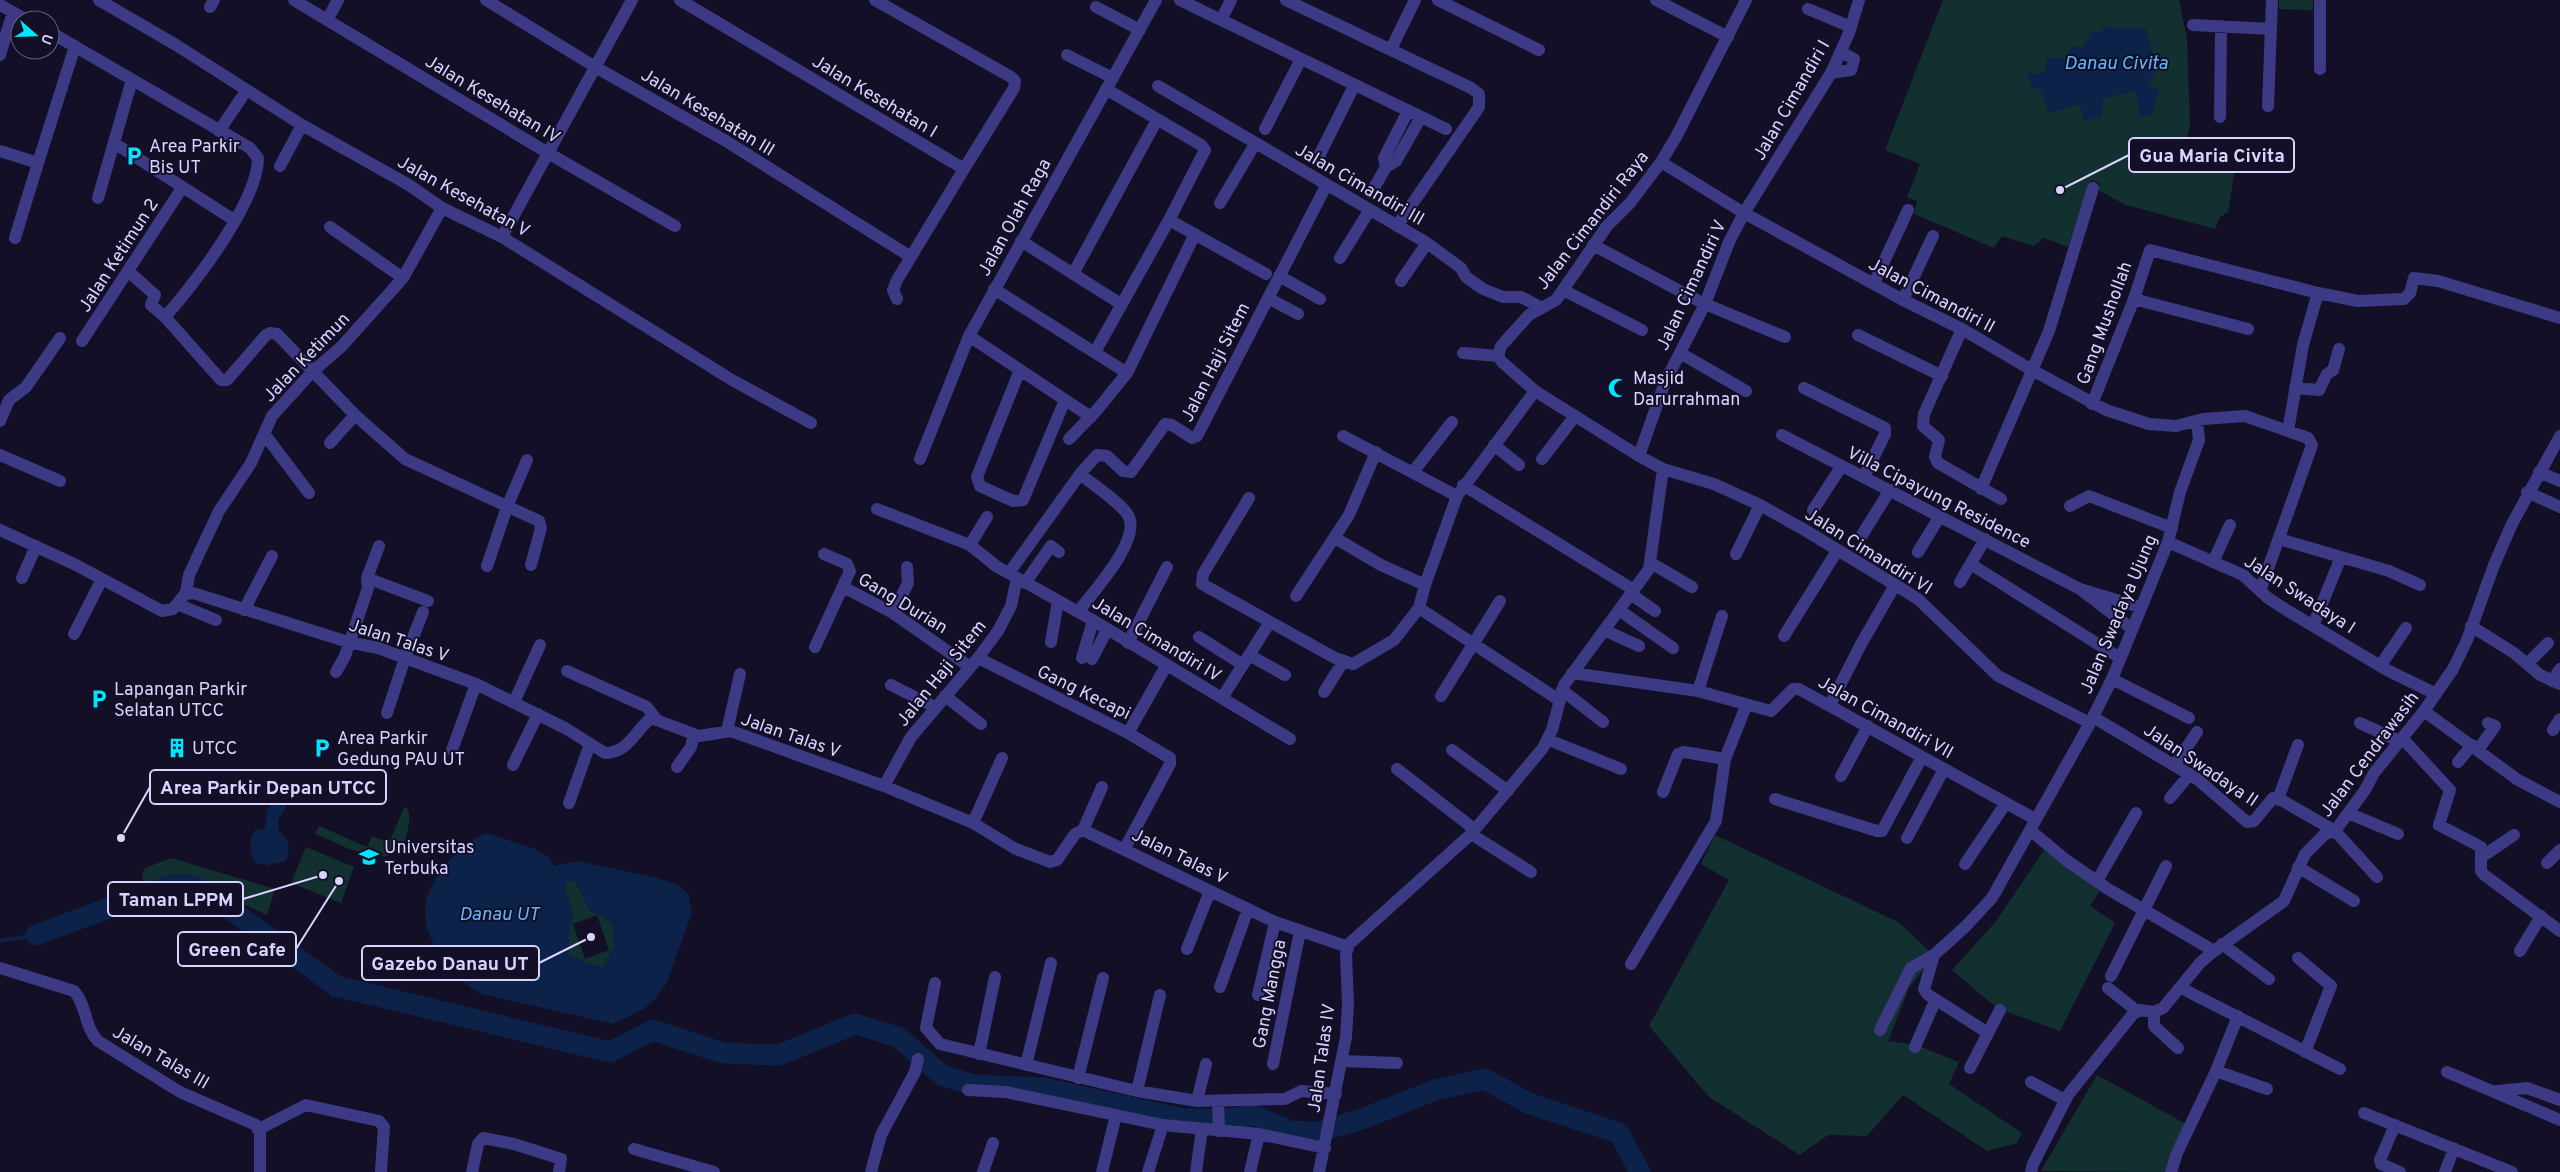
<svg xmlns="http://www.w3.org/2000/svg" width="2560" height="1172" viewBox="0 0 2560 1172" font-family="Overpass,sans-serif">
<style>
.green{fill:#12302f;fill-rule:evenodd}
.water{fill:#0c2248;fill-rule:evenodd}
.lines{fill:none;stroke-linecap:round;stroke-linejoin:round}
.stream{stroke:#0c2248;stroke-width:4}
.river{stroke:#0c2248;stroke-width:21}
.minor{stroke:#3d3a85;stroke-width:12}
.labels{text-anchor:middle;stroke-width:4;stroke-linejoin:round;paint-order:stroke}
.street-label{font-size:18px;fill:#d9d4ff;stroke:#130f26}
.poi-label{font-size:18px;fill:#d9d4ff;stroke:#130f26;text-anchor:start}
.water-label{font-size:19px;font-style:italic;fill:#62b6ff;stroke:#130f26}
.leader{fill:none;stroke:#d9d4ff;stroke-width:2}
.callout-dot{fill:#d9d4ff;stroke:#130f26;stroke-width:2}
.callout{fill:#130f26;stroke:#d9d4ff;stroke-width:2}
.callout-label{font-size:19px;text-anchor:middle;font-weight:bold;fill:#d9d4ff}
</style>
<rect width="100%" height="100%" fill="#130f26"/>
<!-- green -->
<path class="green" d="M1943 0H2179L2187 38 2190 125 2183 158 2235 169 2228 212 2220 217 2215 229 2126 205 2098 190 2100 183 2091 180 2068 247 2044 238 2033 246 2002 236 1994 248 1914 214 1917 201 1907 197 1920 164 1885 150Z
M2279 0H2313V10L2279 9Z
M404 807 408 809C411 819 408 830 405 840 393 876 339 843 315 834L319 826 367 847 372 836 389 843Z
M1715 835 1900 923 1934 956 1909 988 1888 1041 1916 1045 1959 1062 1949 1084 2022 1133 2017 1143 1987 1151 1903 1095 1867 1136 1828 1135 1800 1155 1709 1097 1649 1026 1729 880 1701 864Z
M306 847 354 867 341 903 291 883Z
M2044 850 2101 889 2090 906 2115 923 2060 1031 1997 1008 1952 970 1997 920Z
M171 858 275 889 267 915 185 877 171 876 144 886 142 876 145 868Z
M572 881 575 882 590 911 604 917 613 924 614 947 603 967 593 966 569 955V929L574 916 565 888 567 882ZM597 915 609 950 585 959 573 924Z
M2097 1075 2188 1125 2167 1165V1172L2041 1171Z"/>
<!-- water -->
<path class="water" d="M2103 27 2146 29 2152 52 2163 59 2148 84 2159 90 2152 114 2141 117 2135 91 2103 99 2102 115 2085 121 2079 104 2049 114 2041 91 2031 86 2027 73H2045L2046 58H2067L2071 47H2082L2092 31 2102 32Z
M276 799 285 802 286 807 278 820V829C288 840 292 846 286 861L268 865 256 863C248 853 249 841 255 830L265 829 267 810Z
M486 833 535 849 549 857 555 866 577 861 654 877 678 885 688 894 692 912 667 982 656 998 642 1010 613 1024 482 994C455 982 422 939 425 908 427 880 461 843 486 833ZM572 881 575 882 590 911 604 917 613 924 614 947 603 967 593 966 569 955V929L574 916 565 888 567 882Z"/>
<g class="lines">
<!-- stream -->
<path class="stream" d="M0 941 36 935"/>
<!-- river -->
<path class="river" d="M36 935 171 885H191L213 897 336 986 610 1052 653 1030 723 1053 779 1055 855 1024 898 1037 943 1076 974 1085 1044 1088 1183 1119H1228L1254 1115 1289 1131 1318 1132 1362 1119 1435 1090 1485 1079 1528 1103 1619 1133 1640 1172"/>
<!-- minor -->
<path class="minor" d="M99 0 176 45 302 125 409 185 442 208 502 237 732 380 811 423
M294 0 548 153 675 226
M486 0 597 68 726 141 911 257
M680 0 964 169 897 280 893 290 897 299
M875 0 1011 77 1015 81 1014 88 964 169
M1180 0 1446 129
M1286 0 1471 88 1479 94V107L1397 226
M1438 0 1539 50
M1656 0 1728 37
M1746 0 1676 137 1661 162 1630 203 1607 226 1556 300 1529 315 1501 346 1498 356 1502 362 1535 391 1639 456 1663 469 1714 484 1760 505 1803 529 1907 592 1919 600 1998 676 2090 723
M0 5 27 20
M210 7 214 0
M1096 7 1140 30
M1808 9 1851 27
M327 20 338 0
M1221 20 1231 0
M2193 25 2271 29
M50 32 250 148 258 158C258 202 194 284 165 317
M1391 49 1415 0
M0 55 13 12
M1067 55 1113 78
M2320 69V0
M1831 73 1851 70 1854 59 1841 52
M1158 86 1427 243 1461 268 1466 277 1483 289 1503 297H1521L1542 308
M2268 106 2272 0
M2220 117 2221 26
M1265 129 1301 59
M219 131 242 97
M114 143 234 220
M0 151 38 163 75 46
M1319 156 1354 86
M1661 162 1744 213 1903 300 1962 329 2032 370 2106 410 2149 424 2176 426 2203 419 2245 416 2308 438 2312 445 2260 591
M280 166 302 125
M1386 167 1384 158 1408 111
M1371 193 1386 167 1396 161 1421 117
M98 198 132 80
M1220 203 1255 144
M1169 220 1266 274
M330 227 403 278
M502 237 632 0
M15 238 38 163
M1021 241 1121 304
M1593 245 1697 300
M1340 258 1369 211
M128 271 155 295 151 305 165 317 221 380H227L266 335 270 333 277 334 355 415 405 459 539 521 541 528 531 565
M1073 274 1157 120
M1279 276 1320 299
M1401 281 1427 243
M1874 283 1908 210
M994 289 1127 373
M1563 290 1642 330
M1268 298 1298 314
M2134 299 2248 329
M1903 300 1933 236
M1705 304 1785 337
M1962 329 1924 414 1923 426 1939 440 1935 457 1938 463 2001 499
M1858 335 1942 376
M969 336 1091 417
M82 341 182 188
M1095 352 1169 220 1205 150 1201 145 1106 89
M1463 353 1498 356
M1680 353 1746 391
M1020 370 977 477 980 486 1013 501 1023 500 1065 400
M1804 388 1885 428V434L1864 477
M2295 388 2319 390 2327 374 2333 370 2339 349
M2092 404 2134 299 2150 250 2318 293 2358 301 2404 299 2410 293 2414 278 2438 281 2560 318
M0 421 9 400 26 387 60 338
M2288 431 2303 345 2318 293
M265 435 309 493
M1782 435 2080 589
M1343 436 1457 496
M1069 439 1097 410 1127 373 1195 234
M330 443 355 415
M1494 445 1519 465
M0 455 60 481
M1639 456 1665 382 1705 304 1729 242 1744 213 1831 73 1849 33 1859 0
M920 459 969 336 1156 0
M1542 459 1575 416
M1413 472 1452 422
M2539 472 2560 481
M1463 485 1634 590
M1981 489 2049 331 2093 188
M2527 492 2560 507
M1249 498 1203 574 1202 584 1335 658 1353 664 1394 640 1419 608 1425 585 1457 496 1535 391
M2070 506 2089 496 2172 528
M877 509 970 545 996 566 1089 618 1290 739
M1813 510 1841 467
M0 530 76 565 162 611 173 609 185 594 193 593 348 642 378 648 476 684 565 728 605 753C628 753 635 731 651 718L699 736 731 731 884 786 973 823 1014 848 1050 862 1057 860 1075 834 1083 830 1275 922 1348 947
M1862 535 1890 490
M1335 538 1381 565 1425 585
M2279 539 2389 571 2420 585
M2168 542 2243 575 2268 598 2288 611 2387 670 2436 694
M970 545 987 517
M1918 552 1940 516
M1736 554 1760 505
M2213 562 2230 525
M1651 563 1692 587
M487 566 507 507 527 460
M1977 568 2120 658
M1009 573 1080 474 1097 455 1107 456 1123 471 1131 472 1165 424 1172 425 1192 438 1197 436 1326 186
M22 578 36 546
M367 578 428 601
M1960 582 1985 539
M1025 583 1051 546 1059 552
M843 587 893 613 970 667
M186 593 189 575 219 511 251 463 272 416 312 372 341 347 403 278 442 208
M1631 594 1655 611
M1296 596 1349 515 1376 452
M177 604 216 620
M1419 608 1559 700
M244 610 272 556
M1619 610 1673 648
M1078 612C1092 593 1140 542 1129 517 1123 504 1092 484 1080 474
M893 613 908 583 907 567
M2313 626 2341 557
M2471 626 2514 653 2540 675 2560 684
M2131 628 2080 589 2140 607
M1604 630 1639 646
M74 634 102 579
M1784 636 1837 551
M1199 637 1243 665
M1051 642 1058 601
M1128 643 1167 567
M815 647 850 571 847 564 824 554
M1249 655 1285 675
M978 658 1128 733 1170 758V764L1125 848
M1082 658 1093 621
M1092 659 1107 630
M2527 664 2548 643
M2380 666 2406 628
M567 671 647 707 656 719
M336 672 345 656 368 588 367 578 379 546
M1572 673 1698 691 1771 711 1793 689H1799L2035 819
M2112 679 2189 718
M2552 681 2560 669
M891 685 935 707
M1562 690 1603 722
M1698 691 1722 616
M1324 692 1343 662
M945 696 981 724
M1441 696 1500 601
M1222 698 1270 622
M514 702 540 645
M1830 705 1860 646 1895 585
M2424 711 2518 780 2560 802
M387 713 405 658 423 612
M2093 717 2197 779 2247 822 2254 821 2273 798 2283 801 2335 831 2377 877
M2360 723 2399 741
M2553 730 2560 719
M727 731 740 674
M1128 733 1166 666
M2402 738 2450 790 2439 825 2481 847V871L2483 874 2560 931
M1549 740 1621 769
M452 750 476 684
M1452 750 1508 791
M2478 750 2495 726 2488 723
M2458 762 2472 745
M513 765 538 714
M2175 765 2197 732
M677 767 691 747 694 734
M1397 769 1474 829
M1841 776 1868 726
M884 786 911 737 978 658 998 631 1011 606 1017 578
M1663 792 1678 754 1684 752 1725 759
M2170 798 2190 774
M1775 799 1877 831H1882L1922 757
M2278 799 2298 745
M569 803 590 744
M2348 813 2398 834
M973 823 1002 758
M1083 830 1102 787
M2030 830 2066 860 2108 889 2214 951
M1471 834 1531 872
M1907 838 1944 769
M2483 856 2514 835
M2547 863 2560 850
M1965 864 2006 803
M2298 867 2354 901
M2097 881 2136 813
M2222 944 2269 979
M1187 949 1210 891
M2520 951 2541 916
M1934 955 1924 989 1927 994 1988 1033
M2298 958 2331 986 2305 1052
M1631 964 1716 821 1725 759 1746 706
M0 968 74 991C87 1005 84 1027 98 1041L180 1092 256 1125 260 1134V1172
M2111 976 2166 866
M935 983 926 1028 940 1044 1137 1091 1197 1101 1285 1099 1301 1091 1336 1094
M2181 986 2187 991 2340 1069
M1220 987 1248 909
M2108 988 2137 1011
M1258 995 1275 922
M2154 1012V1026L2178 1048
M1880 1030 1911 968 1934 955 1966 926 1992 898 2090 723 2112 679 2168 542 2180 492 2199 440 2197 421
M1915 1047 1935 1001
M979 1054 995 977
M1342 1061 1397 1063
M1273 1064 1300 931
M1026 1065 1051 963
M1970 1068 2000 1010
M2216 1071 2267 1089
M2447 1072 2560 1120
M1078 1078 1103 978
M2031 1082 2065 1100
M968 1090 1006 1092 1163 1125 1259 1134 1325 1148
M1137 1091 1160 995
M2497 1091 2527 1088 2560 1100
M1197 1101 1206 1064
M1218 1102 1219 1131
M2364 1113 2512 1172
M2395 1125 2380 1160 2381 1164 2400 1172
M259 1129 306 1105 379 1121 384 1127 381 1172
M634 1149 714 1172
M472 1172 478 1144 483 1138 514 1144 561 1159 559 1172
M871 1172 881 1135 915 1072 918 1059
M983 1172 993 1143
M1102 1172 1116 1115
M1148 1172 1163 1125
M1196 1172 1202 1129
M1250 1172 1259 1134
M1319 1172 1346 1037 1348 1004 1346 954 1349 944 1471 834 1543 748 1552 730 1564 685 1649 569 1663 469
M2031 1172 2033 1164 2068 1095 2133 1014 2140 1010 2154 1012 2163 1008 2200 963 2214 951 2284 901 2305 854 2325 834 2335 831 2365 790 2374 773 2424 711 2453 669 2467 640 2494 565 2512 524 2560 436
M2171 1172 2177 1153 2216 1071 2238 1016
M2445 1172 2454 1148"/>
</g>
<!-- icons -->
<defs>
<symbol id="parking-bare" viewBox="-9 -9 18 18"><path d="M-3.5-5.5H1a3.5 3.5 0 0 1 0 7H-1V5.5H-3.5ZM-1-3.4V-.6H.8a1.4 1.4 0 0 0 0-2.8Z" fill="#00e5ff" stroke="#130f26" stroke-width="2.5" paint-order="stroke"/></symbol>
<symbol id="mosque-bare" viewBox="-9 -9 18 18"><path d="M3.5-4.9A6 6 0 1 0 3.5 4.9A5 5 0 1 1 3.5-4.9Z" fill="#00e5ff" stroke="#130f26" stroke-width="2.5" paint-order="stroke"/></symbol>
<symbol id="building-bare" viewBox="-9 -9 18 18"><path d="M-4-6H4V6H1V3H-1V6H-4ZM-2.5-4.3h1.7v1.8h-1.7ZM.8-4.3h1.7v1.8H.8ZM-2.5-1h1.7V.8h-1.7ZM.8-1h1.7V.8H.8Z" fill="#00e5ff" stroke="#130f26" stroke-width="2.5" paint-order="stroke"/></symbol>
<symbol id="university-bare" viewBox="-9 -9 18 18"><path d="M0-5L7-2L0 1L-7-2ZM-4 1L0 2.5L4 1V4Q0 6-4 4Z" fill="#00e5ff" stroke="#130f26" stroke-width="2.5" paint-order="stroke"/></symbol>
</defs>
<g fill-rule="evenodd">
<use href="#parking-bare" x="120" y="142" width="28" height="28"/>
<use href="#mosque-bare" x="1604" y="374" width="28" height="28"/>
<use href="#parking-bare" x="85" y="685" width="28" height="28"/>
<use href="#building-bare" x="163" y="734" width="28" height="28"/>
<use href="#parking-bare" x="308" y="734" width="28" height="28"/>
<use href="#university-bare" x="355" y="843" width="28" height="28"/>
</g>
<g class="labels">
<!-- street labels -->
<g class="street-label">
<text transform="translate(875 96) rotate(31)" y="6">Jalan Kesehatan I</text>
<text transform="translate(493 99) rotate(31)" y="6">Jalan Kesehatan IV</text>
<text transform="translate(1791 100) rotate(-60)" y="6">Jalan Cimandiri I</text>
<text transform="translate(708 112) rotate(31)" y="6">Jalan Kesehatan III</text>
<text transform="translate(1360 184) rotate(30)" y="6">Jalan Cimandiri III</text>
<text transform="translate(464 196) rotate(29)" y="6">Jalan Kesehatan V</text>
<text transform="translate(1014 217) rotate(-61)" y="6">Jalan Olah Raga</text>
<text transform="translate(1592 220) rotate(-52)" y="6">Jalan Cimandiri Raya</text>
<text transform="translate(118 255) rotate(-57)" y="6">Jalan Ketimun 2</text>
<text transform="translate(1691 285) rotate(-65)" y="6">Jalan Cimandiri V</text>
<text transform="translate(1932 295) rotate(28)" y="6">Jalan Cimandiri II</text>
<text transform="translate(2104 323) rotate(-70)" y="6">Gang Mushollah</text>
<text transform="translate(306 357) rotate(-46)" y="6">Jalan Ketimun</text>
<text transform="translate(1215 362) rotate(-63)" y="6">Jalan Haji Sitem</text>
<text transform="translate(1939 497) rotate(27)" y="6">Villa Cipayung Residence</text>
<text transform="translate(1869 551) rotate(32)" y="6">Jalan Cimandiri VI</text>
<text transform="translate(2300 594) rotate(33)" y="6">Jalan Swadaya I</text>
<text transform="translate(903 603) rotate(31)" y="6">Gang Durian</text>
<text transform="translate(2118 614) rotate(-67)" y="6">Jalan Swadaya Ujung</text>
<text transform="translate(1157 639) rotate(31)" y="6">Jalan Cimandiri IV</text>
<text transform="translate(399 640) rotate(18)" y="6">Jalan Talas V</text>
<text transform="translate(941 673) rotate(-51)" y="6">Jalan Haji Sitem</text>
<text transform="translate(1084 692) rotate(26)" y="6">Gang Kecapi</text>
<text transform="translate(1886 717) rotate(29)" y="6">Jalan Cimandiri VII</text>
<text transform="translate(791 735) rotate(19)" y="6">Jalan Talas V</text>
<text transform="translate(2369 754) rotate(-53)" y="6">Jalan Cendrawasih</text>
<text transform="translate(2201 765) rotate(34)" y="6">Jalan Swadaya II</text>
<text transform="translate(1180 856) rotate(26)" y="6">Jalan Talas V</text>
<text transform="translate(1269 994) rotate(-79)" y="6">Gang Mangga</text>
<text transform="translate(161 1057) rotate(30)" y="6">Jalan Talas III</text>
<text transform="translate(1321 1058) rotate(-82)" y="6">Jalan Talas IV</text>
</g>
<!-- poi labels -->
<g class="poi-label">
<text x="149" y="152">Area Parkir<tspan x="149" dy="21">Bis UT</tspan></text>
<text x="1633" y="384">Masjid<tspan x="1633" dy="21">Darurrahman</tspan></text>
<text x="114" y="695">Lapangan Parkir<tspan x="114" dy="21">Selatan UTCC</tspan></text>
<text x="337" y="744">Area Parkir<tspan x="337" dy="21">Gedung PAU UT</tspan></text>
<text x="192" y="754">UTCC</text>
<text x="384" y="853">Universitas<tspan x="384" dy="21">Terbuka</tspan></text>
</g>
<!-- water labels -->
<g class="water-label">
<text x="2116" y="69">Danau Civita</text>
<text x="499" y="920">Danau UT</text>
</g>
</g>
<!-- callouts -->
<path class="leader" d="M2060 190L2129 155M121 838L150 787M323 875L243 899M339 881L296 949M591 937L539 963"/>
<g class="callout-dot">
<circle cx="2060" cy="190" r="5"/>
<circle cx="121" cy="838" r="5"/>
<circle cx="323" cy="875" r="5"/>
<circle cx="339" cy="881" r="5"/>
<circle cx="591" cy="937" r="5"/>
</g>
<g class="callout">
<rect x="2129" y="138" width="165" height="34" rx="5"/>
<rect x="150" y="770" width="236" height="34" rx="5"/>
<rect x="108" y="882" width="135" height="34" rx="5"/>
<rect x="178" y="932" width="118" height="34" rx="5"/>
<rect x="362" y="946" width="177" height="34" rx="5"/>
</g>
<g class="callout-label">
<text x="2212" y="162">Gua Maria Civita</text>
<text x="268" y="794">Area Parkir Depan UTCC</text>
<text x="176" y="906">Taman LPPM</text>
<text x="237" y="956">Green Cafe</text>
<text x="450" y="970">Gazebo Danau UT</text>
</g>
<!-- north arrow -->
<g transform="translate(35 35) rotate(110)"><circle r="24" fill="#130f26" stroke="#625e7d"/>
<path d="M0-4L9 19L0 12L-9 19Z" fill="#00e5ff"/>
<text y="-8" font-size="14" font-weight="bold" text-anchor="middle" fill="#d9d4ff">U</text>
</g>
</svg>
